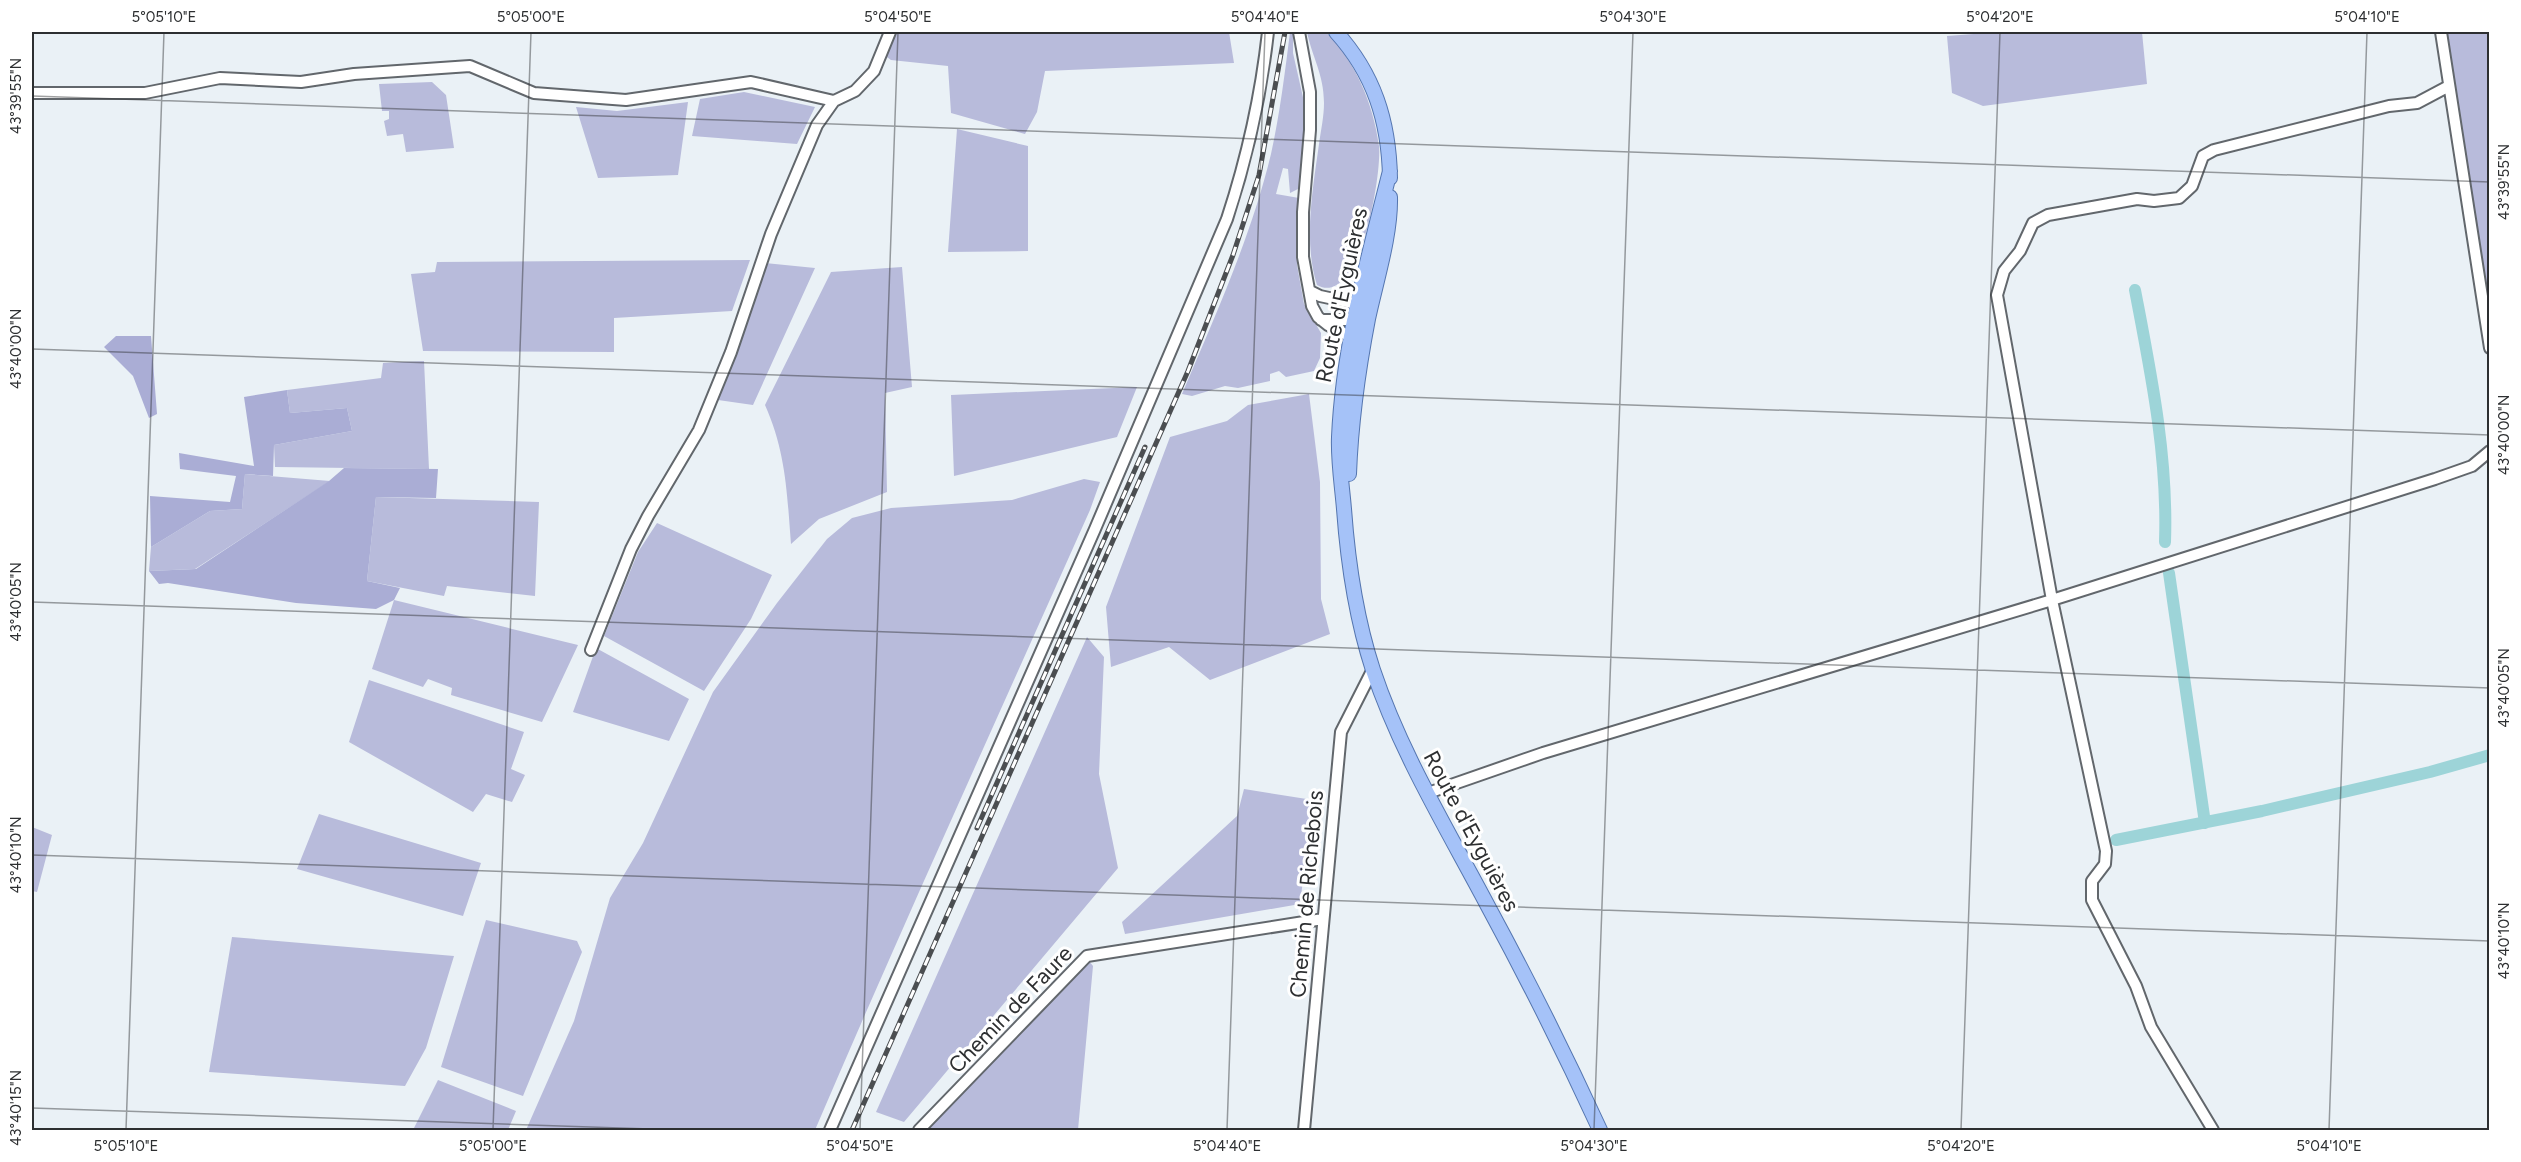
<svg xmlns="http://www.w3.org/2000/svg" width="2521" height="1162" viewBox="0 0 2521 1162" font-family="Figtree,sans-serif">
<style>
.green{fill:#b8bbdb}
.forest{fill:#aaadd5}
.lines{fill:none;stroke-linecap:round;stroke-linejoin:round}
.canal{stroke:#9dd4d8;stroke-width:12}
.minor-casing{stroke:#62676c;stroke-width:14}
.major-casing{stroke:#5475af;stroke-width:16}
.minor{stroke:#fff;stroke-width:10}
.major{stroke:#a5c2f8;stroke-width:14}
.rail-casing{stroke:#4b4e51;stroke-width:5}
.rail{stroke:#fff;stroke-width:3;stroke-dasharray:9;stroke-linecap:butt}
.ticks{fill:none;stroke:#2d2f31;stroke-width:1.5;stroke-opacity:0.45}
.labels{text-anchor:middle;stroke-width:6;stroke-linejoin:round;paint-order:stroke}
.street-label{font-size:22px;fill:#2d2f31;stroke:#fff}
.neatline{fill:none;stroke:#2d2f31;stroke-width:2}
.ticks-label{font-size:15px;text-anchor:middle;fill:#2d2f31}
</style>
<rect width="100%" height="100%" fill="#eaf1f6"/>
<!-- green -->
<path class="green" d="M895 32H1229L1234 63 1045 71 1037 112 1025 134 951 113 948 66 891 60 884 55Z
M1290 32H1293V53L1307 115 1300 188 1290 193 1288 169 1283 168 1276 194 1299 198 1297 265 1304 304 1321 333 1320 358 1314 371 1286 377 1279 371 1270 374V381L1238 388 1225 386 1192 396 1182 394C1215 316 1251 237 1271 154 1280 113 1285 72 1290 32Z
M1307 32H1326C1356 63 1373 103 1379 146 1382 173 1360 309 1317 285 1303 241 1313 188 1319 144 1321 130 1324 116 1324 103 1324 74 1312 57 1307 32Z
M2000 32H2142L2147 84 1983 106 1952 93 1947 36Z
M2446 32H2489V309L2449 47Z
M432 82 446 95 454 148 406 152 403 134 387 136 384 121 389 119V111H382L379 84Z
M744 92 815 107 797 144 692 136 700 99Z
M688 102 678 175 598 178 576 107 617 111Z
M957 129 1028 146V251L948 252Z
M750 260 732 311 614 318V352L423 351 411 274 435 272 437 262Z
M765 263 815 268 753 405 718 400Z
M902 267 912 387 885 393 887 492 819 519 791 544C787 493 786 452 765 405L831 272Z
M424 361 429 469 275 467 274 445 352 431 347 408 290 413 287 390 381 378 383 363Z
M1137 387 1117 437 954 476 951 395Z
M1309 394 1320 482 1321 599 1330 634 1210 680 1169 647 1111 667 1106 607 1170 437 1227 421 1248 405Z
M245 474 330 481 195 569 149 571 151 547 210 511 242 509Z
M1084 479 1100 482 1090 510C998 717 904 922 815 1130H526L574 1021 610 898 643 843 713 692 777 603 827 539 852 518 891 508 1012 500Z
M376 497 539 502 535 596 447 586 444 596 367 581Z
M657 523 772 575 751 619 704 691 604 636 638 552Z
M394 600 578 645 542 722 451 695 452 688 428 679 423 687 372 669Z
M1087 637 1104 657 1099 774 1118 868 904 1122 876 1112Z
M596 648 689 699 669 741 573 712Z
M369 680 524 732 511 769 525 775 512 802 486 794 473 812 349 742Z
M1244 789 1313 800 1300 904 1125 934 1122 922 1237 816Z
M319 814 481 863 463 916 297 869Z
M32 827 52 835 37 892 32 891Z
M486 920 577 941 582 952 523 1096 441 1067Z
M232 937 454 956 426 1048 405 1086 209 1072Z
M1089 961 1093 966 1078 1130H926Z
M438 1080 516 1111 508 1130H413Z"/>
<!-- forest -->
<path class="forest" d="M116 336H151L157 414 149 418 133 376 104 347Z
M287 390 290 413 347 408 352 431 274 445 273 476 245 474 242 509 210 511 151 547 150 496 230 502 236 476 180 469 179 453 254 466 244 397Z
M344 468 438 469 436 498 376 497 367 581 400 588 394 600 376 609 296 603 168 583 159 584 149 571 196 569 329 481Z"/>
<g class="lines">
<!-- canal -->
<path class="canal" d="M2135 290C2151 374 2168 456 2165 542
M2169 573 2205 823
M2116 840 2262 811 2430 772 2490 755"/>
<defs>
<path id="minor" d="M1299 32 1310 92V130L1303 212V257L1312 306 1318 317 1328 325 1349 336
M2441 32 2490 348
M32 93H145L220 78 301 82 354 74 470 66 534 93 626 100 751 82 834 101 855 91 874 71 890 32
M1310 291 1320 296 1357 304 1360 311
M1321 320H1345L1359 316
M591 650 631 549 648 516 699 430 731 352 771 234 817 125 834 101
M1428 793 1543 753 2052 600 2435 479 2472 466 2490 451
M830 1130 1095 529 1227 219C1247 158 1261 95 1268 32
M919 1130 1087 956 1323 919
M1304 1130 1341 732 1373 669
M2213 1130 2151 1027 2136 986 2092 900V881L2105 864 2106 851 2052 600 1997 295 2004 271 2020 251 2033 223 2048 215 2137 199 2154 201 2179 198 2192 186 2203 156 2214 150 2389 106 2417 103 2449 86"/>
<path id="major" d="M1336 32C1374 74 1389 121 1390 178
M1390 171C1368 259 1343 346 1339 437 1338 461 1342 485 1344 509 1348 564 1356 618 1373 670 1401 754 1449 832 1490 910 1529 982 1566 1056 1600 1130
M1349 474C1351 421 1358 371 1368 319 1376 281 1391 235 1390 197"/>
</defs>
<!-- minor casing -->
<use href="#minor" class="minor-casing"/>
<!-- major casing -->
<use href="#major" class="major-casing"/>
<!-- minor -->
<use href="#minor" class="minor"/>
<!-- major -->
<use href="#major" class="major"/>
<defs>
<path id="rail" d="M977 828 1145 447
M852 1130 1188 371 1233 255 1259 175 1285 32"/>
</defs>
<!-- rail casing -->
<use href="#rail" class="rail-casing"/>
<!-- rail -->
<use href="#rail" class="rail"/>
</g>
<!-- ticks -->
<path class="ticks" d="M32 96 2490 182M32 349 2490 435M32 602 2490 688M32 855 2490 941M32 1108 680 1130M126 1130 164 32M493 1130 531 32M860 1130 898 32M1227 1130 1265 32M1594 1130 1633 32M1961 1130 2000 32M2329 1130 2367 32"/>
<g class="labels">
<!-- street labels -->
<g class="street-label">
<text transform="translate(1341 295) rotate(-78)" y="8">Route d'Eyguières</text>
<text transform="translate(1472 831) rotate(62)" y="8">Route d'Eyguières</text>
<text transform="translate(1306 894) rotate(-85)" y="8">Chemin de Richebois</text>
<text transform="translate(1010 1009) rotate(-46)" y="8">Chemin de Faure</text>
</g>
</g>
<!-- border -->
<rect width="2521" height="1162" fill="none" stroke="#ffffff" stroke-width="66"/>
<rect x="33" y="33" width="2455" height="1096" class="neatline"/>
<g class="ticks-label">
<text x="164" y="22">5°05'10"E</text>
<text x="531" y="22">5°05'00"E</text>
<text x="898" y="22">5°04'50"E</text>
<text x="1265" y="22">5°04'40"E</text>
<text x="1633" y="22">5°04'30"E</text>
<text x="2000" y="22">5°04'20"E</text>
<text x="2367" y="22">5°04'10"E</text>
<text transform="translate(16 96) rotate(-90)" y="5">43°39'55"N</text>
<text transform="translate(2504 182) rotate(-90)" y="5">43°39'55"N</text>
<text transform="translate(16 349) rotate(-90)" y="5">43°40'00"N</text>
<text transform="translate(2504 435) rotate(-90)" y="5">43°40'00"N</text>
<text transform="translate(16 602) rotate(-90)" y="5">43°40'05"N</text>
<text transform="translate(2504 688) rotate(-90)" y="5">43°40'05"N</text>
<text transform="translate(16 855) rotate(-90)" y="5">43°40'10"N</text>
<text transform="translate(2504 941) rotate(-90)" y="5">43°40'10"N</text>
<text transform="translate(16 1108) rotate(-90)" y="5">43°40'15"N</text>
<text x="126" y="1151">5°05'10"E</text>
<text x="493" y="1151">5°05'00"E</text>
<text x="860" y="1151">5°04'50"E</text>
<text x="1227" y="1151">5°04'40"E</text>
<text x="1594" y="1151">5°04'30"E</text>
<text x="1961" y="1151">5°04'20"E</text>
<text x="2329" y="1151">5°04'10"E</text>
</g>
</svg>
